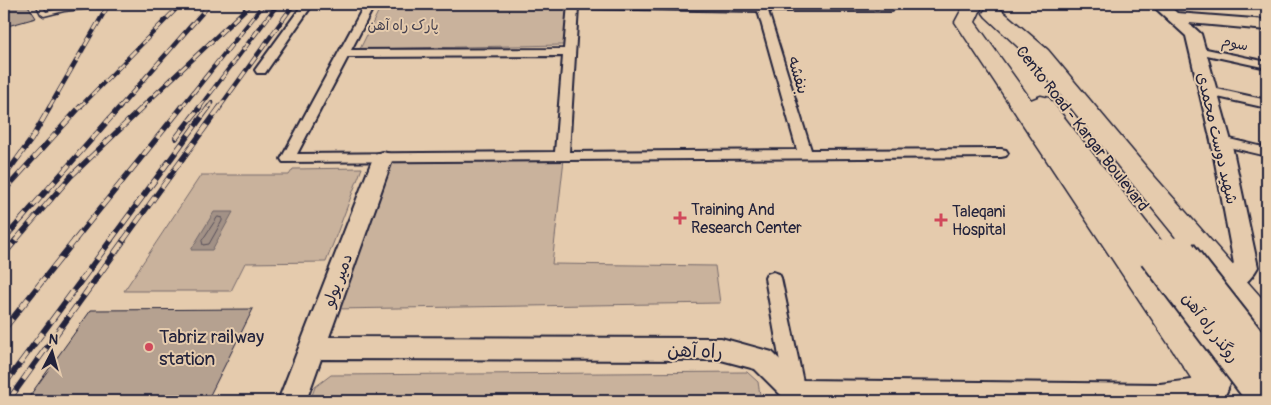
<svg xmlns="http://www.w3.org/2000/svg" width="1271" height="405" viewBox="0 0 1271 405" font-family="Pangolin,'Playpen Sans Arabic',sans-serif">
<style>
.green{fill:#c9b29c;stroke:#766a6c}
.water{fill:#a29186;stroke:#6f6568}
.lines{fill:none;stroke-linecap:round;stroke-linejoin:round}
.shore{stroke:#554e59;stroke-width:1}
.building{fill:#b5a190;stroke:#22223b}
.lane-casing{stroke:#22223b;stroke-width:3}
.street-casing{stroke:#22223b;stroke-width:4}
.secondary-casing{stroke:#22223b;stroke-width:4}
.highway-casing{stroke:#22223b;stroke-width:3}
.lane{fill:#e5cbad;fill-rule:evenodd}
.street{fill:#e5cbad;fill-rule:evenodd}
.secondary{fill:#e5cbad;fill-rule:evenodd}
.highway{fill:#e5cbad;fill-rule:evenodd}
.rail-far2-casing{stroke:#22223b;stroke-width:4.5}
.rail-far1-casing{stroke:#22223b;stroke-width:5.5}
.rail-casing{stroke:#22223b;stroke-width:6}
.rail-far2{stroke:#e5cbad;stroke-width:3;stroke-dasharray:9;stroke-linecap:butt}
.rail-far1{stroke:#e5cbad;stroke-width:4;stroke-dasharray:11;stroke-linecap:butt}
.rail{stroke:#e5cbad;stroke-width:4.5;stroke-dasharray:13;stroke-linecap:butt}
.highway-bridge-casing{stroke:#22223b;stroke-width:36;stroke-linecap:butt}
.highway-bridge{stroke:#e5cbad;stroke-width:32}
.poi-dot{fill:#d1495b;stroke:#e5cbad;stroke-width:2}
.labels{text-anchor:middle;stroke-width:4;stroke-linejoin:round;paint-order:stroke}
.far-park-label{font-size:14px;fill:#433f4e;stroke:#e5cbad}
.far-street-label{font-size:14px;fill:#22223b;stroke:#e5cbad}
.street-label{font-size:16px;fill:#22223b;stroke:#e5cbad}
.poi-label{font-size:16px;fill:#22223b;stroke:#e5cbad;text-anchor:start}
.near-poi-label{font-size:19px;fill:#22223b;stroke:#e5cbad;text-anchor:start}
.near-street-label{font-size:19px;fill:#22223b;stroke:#e5cbad}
</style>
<rect width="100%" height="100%" fill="#e5cbad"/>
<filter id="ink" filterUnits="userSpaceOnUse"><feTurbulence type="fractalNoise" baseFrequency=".02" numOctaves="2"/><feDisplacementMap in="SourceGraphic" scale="10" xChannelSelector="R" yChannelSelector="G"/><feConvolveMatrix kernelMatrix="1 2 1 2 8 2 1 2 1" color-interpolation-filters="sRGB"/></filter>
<g filter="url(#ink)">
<!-- green -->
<path class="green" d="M382 4H567L564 45 360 49Z
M564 159 552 264 715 266 720 303 334 309 386 161Z
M362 168 326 262 245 263 231 291H124L201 175H289L293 169Z
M747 372 758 382 761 401H310L315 387 331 375Z"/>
<!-- water -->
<path class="water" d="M214 212H233L212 250H191Z"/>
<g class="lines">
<!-- shore -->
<path class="shore" d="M218 217 222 218V221L209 244 203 245 202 241Z"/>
</g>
<!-- building -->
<path class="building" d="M4 4H27L36 18 4 27Z
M253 309 207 401H26L91 310Z"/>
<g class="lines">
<defs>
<path id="lane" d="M36 4H41L46 12C67 7 90 3 113 4L110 6 64 11 44 16 41 14Z"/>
<path id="street" d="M303 4H313L265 73H257L255 70Z
M365 4H375L351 50 564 49 568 4 888 6 893 9 892 11H768L811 150 1001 149 1006 150 1008 153 1006 156 1001 157 283 162 281 159ZM578 8 758 11 797 150 569 152ZM563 56 555 152 297 154 348 57Z
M1197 47 1267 62V68L1193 52 1191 50Z
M1208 87 1267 100V108L1204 94 1202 91Z
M1221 137 1267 148V156L1216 144 1214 141Z
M773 272 779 274 781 278 807 401H787L765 278 767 274Z"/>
<path id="secondary" d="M1151 4H1167L1177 13 1267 20V30L1189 23 1201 34 1231 141 1258 267C1250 281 1238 294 1222 288L1218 282 1222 276 1234 264 1211 141 1186 36Z
M383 152 390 154 393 158 329 337 721 338 772 352 801 380 1160 384 1214 377 1224 381 1228 389 1224 397 1212 401H787L755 369 721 360 321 359 306 401H278L373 158 376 154Z"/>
<path id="highway" d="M973 4 978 5 981 9 975 22 1031 100 1041 96 1049 98 1165 246 1170 254 1165 262 1155 265 1148 263 1225 371 1231 382 1225 393 1213 397 1201 393 955 22 964 5Z
M993 7 1000 9 1048 50 1147 168 1267 304V339L1255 335 1032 60 986 17 983 13 986 9Z"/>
</defs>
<!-- lane casing -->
<use href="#lane" class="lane-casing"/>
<!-- street casing -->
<use href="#street" class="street-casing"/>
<!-- secondary casing -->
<use href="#secondary" class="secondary-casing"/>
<!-- highway casing -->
<use href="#highway" class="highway-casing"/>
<!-- lane -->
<use href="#lane" class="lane"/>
<!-- street -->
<use href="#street" class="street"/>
<!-- secondary -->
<use href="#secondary" class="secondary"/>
<!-- highway -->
<use href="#highway" class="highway"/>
<defs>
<path id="rail-far2" d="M49 108 109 4
M79 108 181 4
M119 108 210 4
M141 108 251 4
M181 108 264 4
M199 108 278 4
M208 108 212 103
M219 108 294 4"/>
<path id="rail-far1" d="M176 138 200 107
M4 177 31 140 50 107
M4 191 80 107
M4 239 120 107
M15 241 71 176 143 107
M74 241 182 107
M110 241 209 107
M123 241 220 107"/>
<path id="rail" d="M4 254 16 240
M4 329 75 240
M4 385 111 240
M8 401 124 240"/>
</defs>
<!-- rail-far2 casing -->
<use href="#rail-far2" class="rail-far2-casing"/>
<!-- rail-far1 casing -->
<use href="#rail-far1" class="rail-far1-casing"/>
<!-- rail casing -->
<use href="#rail" class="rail-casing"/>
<!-- rail-far2 -->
<use href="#rail-far2" class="rail-far2"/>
<!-- rail-far1 -->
<use href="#rail-far1" class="rail-far1"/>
<!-- rail -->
<use href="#rail" class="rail"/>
<defs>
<path id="highway-bridge" d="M1180 253 1267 364
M1155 254 1266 401"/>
</defs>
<!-- highway-bridge casing -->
<use href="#highway-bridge" class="highway-bridge-casing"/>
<!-- highway-bridge -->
<use href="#highway-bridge" class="highway-bridge"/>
</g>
</g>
<!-- markers -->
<g class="poi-dot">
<path d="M677.5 210.5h5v5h5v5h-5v5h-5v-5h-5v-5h5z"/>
<path d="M938.5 212.5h5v5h5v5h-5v5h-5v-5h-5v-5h5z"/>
<circle cx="149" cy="347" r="5"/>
</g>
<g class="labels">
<!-- far-park labels -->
<g class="far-park-label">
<text x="403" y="30">پارک راه آهن</text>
</g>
<!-- far-street labels -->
<g class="far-street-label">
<text transform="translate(1235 43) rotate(11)" y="5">سوم</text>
</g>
<!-- street labels -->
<g class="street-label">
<text transform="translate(799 75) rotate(74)" y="6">بنفشه</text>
<text transform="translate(1083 128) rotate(52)" y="6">Cento Road - Kargar Boulevard</text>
<text transform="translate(1218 138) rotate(77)" y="6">شهید دوست محمدی</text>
<text transform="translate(337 280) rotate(-69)" y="6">دمیر یولو</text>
<text transform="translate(1211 327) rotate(53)" y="6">روگذر راه آهن</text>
</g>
<!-- poi labels -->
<g class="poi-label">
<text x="691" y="215">Training And<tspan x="691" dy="18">Research Center</tspan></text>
<text x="952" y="217">Taleqani<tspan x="952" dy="18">Hospital</tspan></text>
</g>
<!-- near-poi labels -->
<g class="near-poi-label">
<text x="159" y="343">Tabriz railway<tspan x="159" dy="22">station</tspan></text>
</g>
<!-- near-street labels -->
<g class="near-street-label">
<text transform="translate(695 350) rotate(2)" y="7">راه آهن</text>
</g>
</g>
<!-- margin -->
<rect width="1271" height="405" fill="none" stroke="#e5cbad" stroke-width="20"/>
<rect x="10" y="10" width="1251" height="385" fill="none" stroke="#22223b" stroke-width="2" filter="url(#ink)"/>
<!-- north arrow -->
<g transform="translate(52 352) rotate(6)" stroke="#e5cbad" stroke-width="4" paint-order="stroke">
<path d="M0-4L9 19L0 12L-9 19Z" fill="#22223b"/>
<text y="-8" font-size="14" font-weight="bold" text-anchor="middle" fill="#22223b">N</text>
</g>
</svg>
